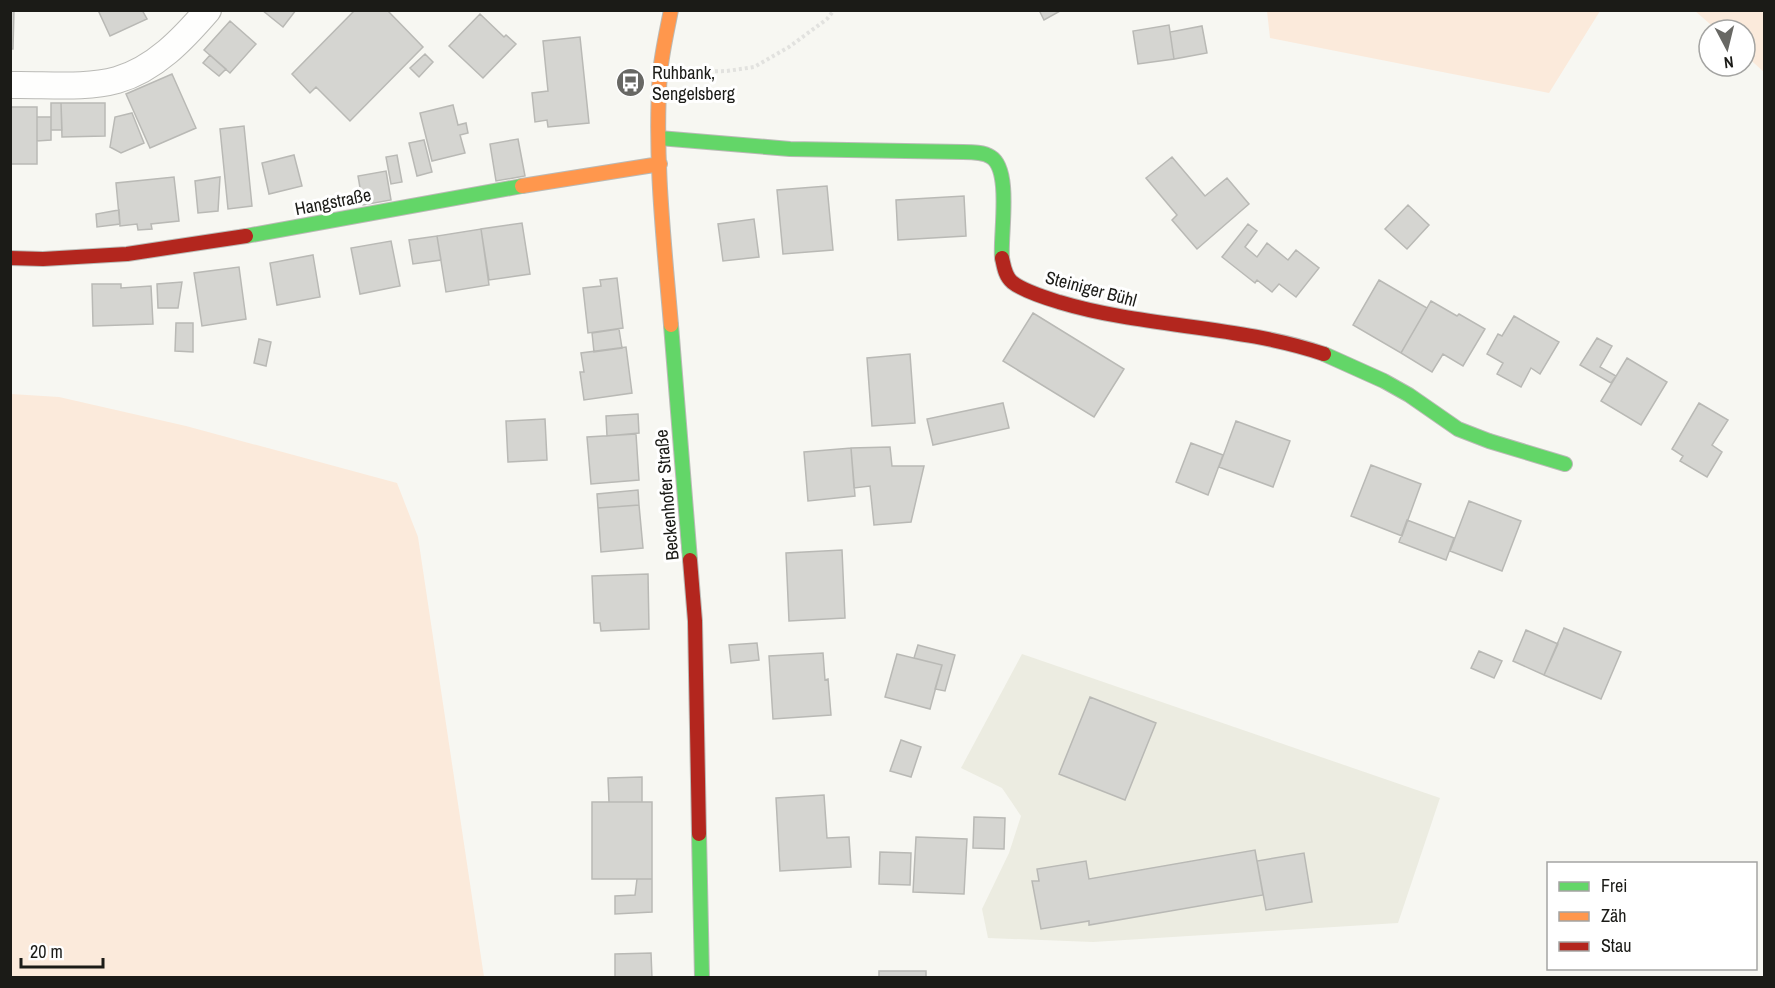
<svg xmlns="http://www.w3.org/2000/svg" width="1775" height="988" viewBox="0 0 1775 988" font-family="'Archivo Narrow',sans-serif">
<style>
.built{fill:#ecece1}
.green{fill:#fbeadb}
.building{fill:#d5d5d1;stroke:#b9b9b5;stroke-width:1.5}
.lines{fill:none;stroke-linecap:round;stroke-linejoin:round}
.street-casing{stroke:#babab6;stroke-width:28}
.fast-casing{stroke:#babab6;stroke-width:16}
.slow-casing{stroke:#babab6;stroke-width:16}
.jam-casing{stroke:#babab6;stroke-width:16}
.path{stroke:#e2e2df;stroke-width:4;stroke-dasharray:3 3;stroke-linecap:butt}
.street{stroke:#fefefd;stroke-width:26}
.fast{stroke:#63d668;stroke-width:14}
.slow{stroke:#ff974d;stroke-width:14}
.jam{stroke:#b3261e;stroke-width:14}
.labels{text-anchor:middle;stroke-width:6;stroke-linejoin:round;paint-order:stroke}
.poi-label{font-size:18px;fill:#1b1b17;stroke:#fff;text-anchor:start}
.street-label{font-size:18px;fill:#1b1b17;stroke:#fff}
</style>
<rect width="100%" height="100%" fill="#f7f7f2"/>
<!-- built -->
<path class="built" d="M1022 654 1440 798 1398 923 1093 942 988 938 982 909 1009 853 1021 816 1002 788 961 768Z"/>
<!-- green -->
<path class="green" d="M1267 11V10L1600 11 1549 93 1270 38Z
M1695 11H1764V72L1745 55V30H1717Z
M11 394 59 397 186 426 397 483 418 537 484 977H11Z"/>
<!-- building -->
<path class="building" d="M10 10H14L13 49H10Z
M98 10H142L147 19 110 36Z
M262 10H296L283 27Z
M355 10H387L423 47 350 121 316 87 310 93 292 74Z
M1039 10H1062L1044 20Z
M480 14 504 37 506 35 516 44 483 78 449 46Z
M230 21 256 44 230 73 204 50Z
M1169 25 1174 59 1138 64 1133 31Z
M1202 26 1207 53 1174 59 1170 32Z
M580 37 589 123 548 127 547 120 535 122 532 93 548 91 543 41Z
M425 54 433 62 419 77 410 68Z
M210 55 226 69 219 76 203 63Z
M172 74 196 128 150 148 126 94Z
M51 103H61L62 130H51Z
M61 103H105V136L62 137Z
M453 105 458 125 466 123 468 133 460 135 465 153 432 161 420 113Z
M10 107H37V164H10Z
M132 113 144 143 121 153 110 147 115 117Z
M37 117H51V140L37 141Z
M244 126 252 206 228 209 220 129Z
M518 139 525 176 496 181 490 144Z
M424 140 432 172 417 176 409 143Z
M294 155 302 186 269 194 262 163Z
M397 155 402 182 391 184 386 157Z
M1172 157 1205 196 1227 178 1249 204 1197 249 1172 220 1177 215 1146 178Z
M386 171 391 200 363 205 358 176Z
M174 177 179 221 151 224 152 229 138 230 137 224 120 226 116 183Z
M220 177 218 211 198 213 195 181Z
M827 186 833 250 783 254 777 190Z
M964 196 966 236 898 240 896 200Z
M1408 205 1429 225 1407 249 1385 229Z
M119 210 120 224 97 227 96 214Z
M754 219 759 257 723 261 718 224Z
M522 223 530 274 489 280 481 229Z
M1248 224 1257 231 1245 247 1257 257 1267 243 1288 260 1296 250 1319 268 1296 297 1279 284 1272 292 1257 280 1255 283 1222 257Z
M481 229 489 285 446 292 437 236Z
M437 236 441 260 413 264 409 240Z
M391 241 400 286 360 294 351 248Z
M313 255 320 297 277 305 270 263Z
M239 267 246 319 202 326 194 273Z
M617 278 623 328 588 333 583 288 601 286 600 280Z
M1379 280 1427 308 1401 353 1353 325Z
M182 282 178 308H158L157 284Z
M92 284H121V288L151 286 153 324 93 326Z
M1431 301 1457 316 1459 314 1485 329 1463 366 1443 354 1432 372 1401 353Z
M1033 313 1124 369 1094 417 1003 361Z
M1514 316 1559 342 1540 374 1531 368 1521 387 1497 374 1503 363 1487 354 1498 334 1502 336Z
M176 323H193V352L175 351Z
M619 329 622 348 594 352 592 333Z
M1597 338 1612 346 1600 367 1616 376 1611 383 1580 365Z
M259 339 271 342 266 366 254 363Z
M626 347 632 393 584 400 580 372H584L581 353Z
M910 354 915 423 872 426 867 358Z
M1627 358 1667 382 1641 425 1601 401Z
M1003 403 1009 428 933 445 927 419Z
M1699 403 1728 420 1712 445 1722 452 1707 477 1680 461 1683 456 1672 449Z
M638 414 639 433 607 436 606 416Z
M545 419 547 460 508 462 506 421Z
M1236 421 1290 441 1273 487 1219 467Z
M636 434 639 480 591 484 587 437Z
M1191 443 1223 455 1208 495 1176 482Z
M890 447 892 466H924L911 522 874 525 870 486 854 488 851 448Z
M851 448 855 496 808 501 804 452Z
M1371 465 1421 484 1402 536 1351 516Z
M638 490 639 505 598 508 597 494Z
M1469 501 1521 521 1502 571 1450 551Z
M639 505 643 548 601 552 598 508Z
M1407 520 1454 538 1446 560 1399 542Z
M842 550 845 618 789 621 786 553Z
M648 574 649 629 601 631 600 623H594L592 576Z
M1564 628 1621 652 1601 699 1544 675Z
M1526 630 1558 644 1544 675 1513 661Z
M757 643 759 660 731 663 729 645Z
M918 645 955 655 945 691 935 689 942 665 914 658Z
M1479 651 1502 661 1494 678 1471 668Z
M823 653 825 680 828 679 831 715 773 719 769 656Z
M897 654 942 665 930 709 885 697Z
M1090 697 1156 723 1125 800 1059 774Z
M901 740 921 747 911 777 890 771Z
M642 777V802H609L608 778Z
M824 795 827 838 849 837 851 867 780 871 776 798Z
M592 802H652V879H592Z
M974 817 1005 818 1004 849 973 848Z
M916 837 967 839 964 894 913 892Z
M1255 850 1263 895 1089 925V921L1041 929 1032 881H1039L1037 869 1086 861 1089 879Z
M880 852 911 853 910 885 879 884Z
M1304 853 1312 902 1266 910 1257 861Z
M637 879H652V912L615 914V896L635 895Z
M651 953 652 978H615V954Z
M879 971H926V978H879Z"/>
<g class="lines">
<defs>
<path id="street" d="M10 85C44 84 85 89 117 80 155 69 183 39 208 10"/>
<path id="fast" d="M659 138 790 149 963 152C972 152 984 152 991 157 1012 170 1000 235 1002 258
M246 236 522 186
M671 325 690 560
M1324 354 1384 381 1409 395 1458 429 1489 441 1565 464
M699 834 702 978"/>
<path id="slow" d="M522 186 660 164
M671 325C664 242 654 156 660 73 662 52 667 31 671 10"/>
<path id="jam" d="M10 258 43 259 127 254 246 236
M1002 258C1004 267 1005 276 1012 282 1023 291 1046 298 1059 302 1145 328 1239 325 1324 354
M690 560 695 621 699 834"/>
</defs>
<!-- street casing -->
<use href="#street" class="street-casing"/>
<!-- fast casing -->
<use href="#fast" class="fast-casing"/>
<!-- slow casing -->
<use href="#slow" class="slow-casing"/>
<!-- jam casing -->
<use href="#jam" class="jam-casing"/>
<!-- path -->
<path class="path" d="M691 72 727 71 754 67 789 47 827 19 834 10"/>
<!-- street -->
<use href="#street" class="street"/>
<!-- fast -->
<use href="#fast" class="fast"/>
<!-- slow -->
<use href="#slow" class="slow"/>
<!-- jam -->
<use href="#jam" class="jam"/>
</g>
<!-- icons -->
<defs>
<symbol id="bus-disc" viewBox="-11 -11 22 22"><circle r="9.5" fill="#686864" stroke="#fff"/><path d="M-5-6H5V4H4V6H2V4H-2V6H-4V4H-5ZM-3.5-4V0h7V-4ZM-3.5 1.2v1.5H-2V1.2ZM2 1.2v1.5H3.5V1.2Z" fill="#fff"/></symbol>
</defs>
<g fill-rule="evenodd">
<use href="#bus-disc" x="614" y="66" width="33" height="33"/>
</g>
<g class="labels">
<!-- poi labels -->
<g class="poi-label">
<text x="652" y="79">Ruhbank,<tspan x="652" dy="21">Sengelsberg</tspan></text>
</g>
<!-- street labels -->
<g class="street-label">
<text transform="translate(333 202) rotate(-11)" y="6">Hangstraße</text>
<text transform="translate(1091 289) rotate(15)" y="6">Steiniger Bühl</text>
<text transform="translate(667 495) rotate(-95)" y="6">Beckenhofer Straße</text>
</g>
</g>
<!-- border -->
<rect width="1775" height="988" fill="none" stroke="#1b1b17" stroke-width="24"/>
<!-- legend -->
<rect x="1547" y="862" width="210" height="108" fill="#ffffff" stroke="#a4a4a2" stroke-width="1.5"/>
<rect x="1559" y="882" width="30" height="9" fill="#63d668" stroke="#a4a4a2" stroke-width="1.5"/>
<text x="1601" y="892" font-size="18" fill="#1b1b17">Frei</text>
<rect x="1559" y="912" width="30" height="9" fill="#ff974d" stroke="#a4a4a2" stroke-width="1.5"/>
<text x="1601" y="922" font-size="18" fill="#1b1b17">Zäh</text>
<rect x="1559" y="942" width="30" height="9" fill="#b3261e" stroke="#a4a4a2" stroke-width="1.5"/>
<text x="1601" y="952" font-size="18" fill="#1b1b17">Stau</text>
<!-- north arrow -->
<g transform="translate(1727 48) rotate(173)"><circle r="28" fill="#ffffff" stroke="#a4a4a2" stroke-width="1.5"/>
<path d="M0-4.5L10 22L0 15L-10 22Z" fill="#686864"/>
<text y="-9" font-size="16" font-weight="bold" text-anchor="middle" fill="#1b1b17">N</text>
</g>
<!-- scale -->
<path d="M21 958v9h82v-9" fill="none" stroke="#1b1b17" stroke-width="3"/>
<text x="30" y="958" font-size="18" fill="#1b1b17" stroke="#ffffff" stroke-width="4.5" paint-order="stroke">20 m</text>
</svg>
